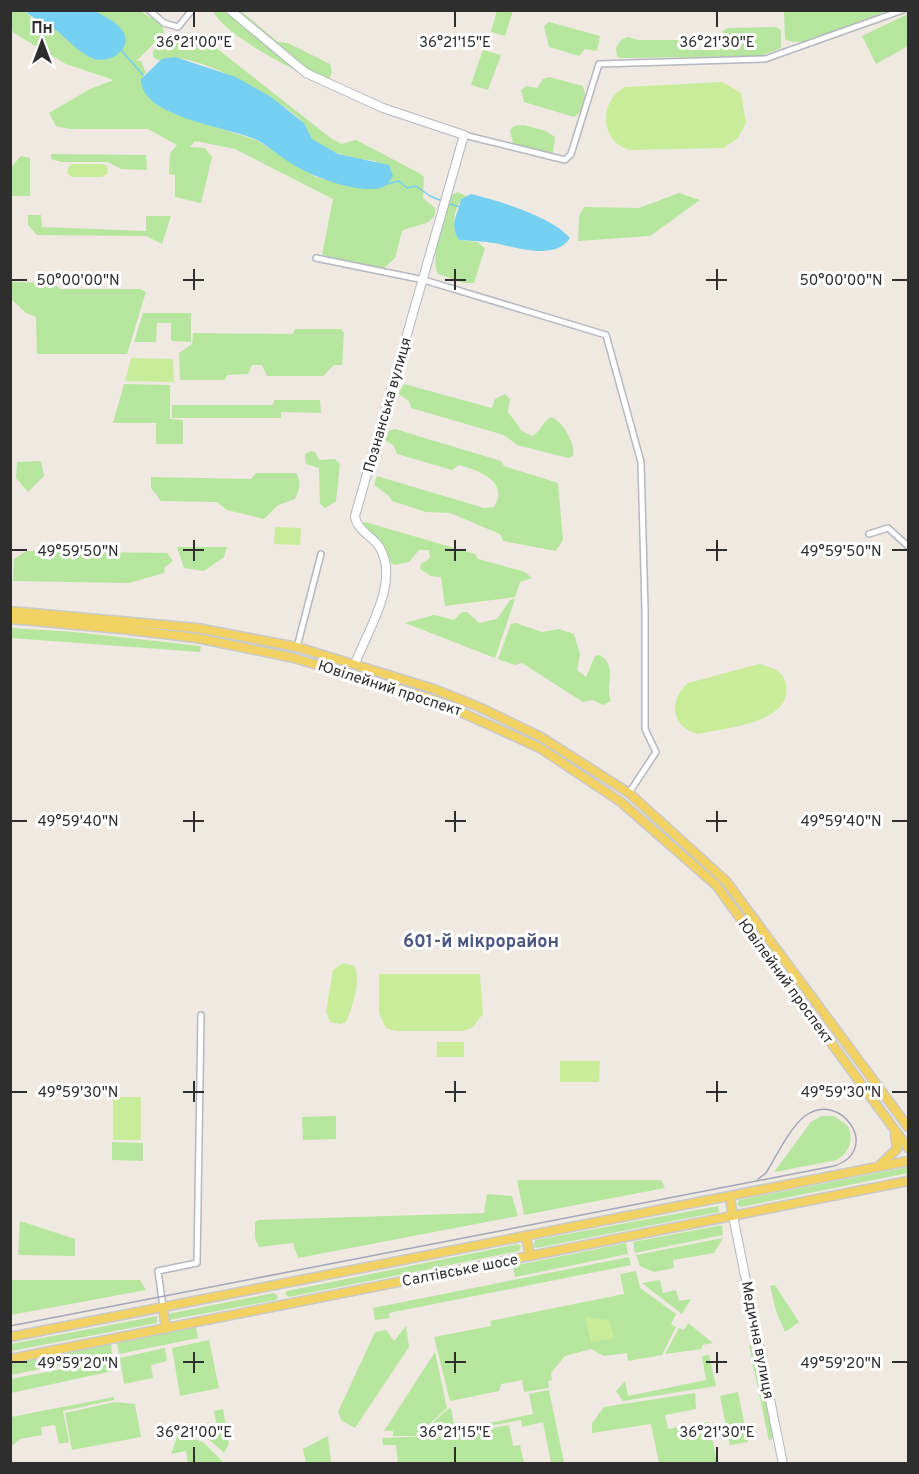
<svg xmlns="http://www.w3.org/2000/svg" width="919" height="1474" viewBox="0 0 919 1474" font-family="Overpass,sans-serif">
<style>
.green{fill:#b6e59e}
.pitch{fill:#c9ec9a}
.water{fill:#75cff0}
.lines{fill:none;stroke-linecap:round;stroke-linejoin:round}
.stream{stroke:#75cff0;stroke-width:1.5}
.street-casing{stroke:#b4b7c1;stroke-width:8}
.secondary-casing{stroke:#b4b7c1;stroke-width:10}
.primary-casing{stroke:#c9c9c9;stroke-width:11}
.street{stroke:#fff;stroke-width:5}
.secondary{stroke:#fff;stroke-width:8}
.primary{stroke:#f2d163;stroke-width:8}
.tram{stroke:#a3a6b8;stroke-width:1.5}
.ticks{fill:none;stroke:#2e2e2e;stroke-width:2}
.labels{text-anchor:middle;stroke-width:6;stroke-linejoin:round;paint-order:stroke}
.street-label{font-size:15px;fill:#2e2e2e;stroke:#fff}
.quarter-label{font-size:18px;font-weight:bold;fill:#4d5680;stroke:#fff}
.ticks-label{font-size:15px;text-anchor:middle;fill:#2e2e2e;stroke:#fff;stroke-width:6;stroke-linejoin:round;paint-order:stroke}
</style>
<rect width="100%" height="100%" fill="#efe9e1"/>
<!-- green -->
<path class="green" d="M497 10 513 11 505 36 491 32Z
M10 11H25L32 19 55 29 92 58 116 24 93 11H140L162 24 164 34 136 61H141L146 73 143 75 156 104 178 115 256 140 316 177 349 186 380 188 376 161C358 159 324 153 311 139 307 135 307 127 303 122 283 101 186 44 160 61L153 57V51L165 39 201 36 332 139 342 144 356 140 419 173 424 177 423 198 435 208C437 227 414 224 402 231L395 258 383 269 322 255 333 199 235 149 195 141 190 147 205 148 212 157 201 203 175 197V175L169 174 170 153 177 145 148 129H69L56 126 49 113 90 89 114 80 66 64 14 33 11 29Z
M213 11H241L278 42 288 43 330 64C333 72 331 77 326 84 298 73 225 36 213 11Z
M784 11H888C868 19 803 51 785 39Z
M908 14V46L876 64 862 36Z
M549 22 600 36 597 51 585 49 579 56 549 47 544 26Z
M776 27 781 30V48L760 56 623 58 617 57 616 48 621 40 628 37 638 40H686L689 50H720L723 31 727 28Z
M483 50 501 55 488 90 471 85Z
M549 77 583 86C587 99 585 109 574 117L524 102 521 90 526 86 537 88 543 79Z
M524 125 546 131 555 137 553 153 549 154 517 146 513 143 510 130 514 126Z
M51 154 146 155 147 170 121 169 108 162H61L51 159Z
M21 156 30 158V196H11V167Z
M458 192 466 196C453 205 451 227 459 240L477 242 485 248 474 283H464L438 274C429 257 446 215 450 196Z
M679 193 700 200 650 236 578 241 579 216 584 207 639 208Z
M28 215H41L42 227 146 231V216H171L162 244 146 236 37 235 28 225Z
M11 282 53 283 60 289H140L146 292 127 354H37L36 317 26 313 11 299Z
M143 313H191V342L171 341V323H157L156 342H134Z
M295 329H341L344 333 342 365H334L323 376H267L262 365H252L248 374 227 375 225 380H180L179 353 192 344 193 333 293 334Z
M124 384 170 385V419L183 420V444H156V423H113Z
M404 384 492 408 495 399 505 394 510 399 508 412 522 431 533 436C541 430 543 422 551 417 562 421 576 443 573 456L568 458 517 445 504 435 411 408 409 401 398 394Z
M274 400H320L321 413 281 412V418H172V405H273Z
M395 429 501 461 504 466 558 483 563 540 556 551 503 541 500 534 450 513 426 512 392 501 388 495 374 485 377 476 484 508 494 507C510 482 479 470 459 465L452 470 397 454 394 446 385 440 388 431Z
M311 451 315 452 319 460 335 459 340 464 336 501 325 508 320 504 319 468 306 464 305 454Z
M41 461 44 476 28 492 16 478 17 462Z
M256 473H296C302 482 299 490 295 499L278 505 264 519 227 510 217 502 161 501 151 488V477L251 479Z
M365 522 475 554 478 559 525 572 532 578 520 582 515 597 445 606 441 577 431 576 420 569 421 564 430 558 429 550H419L409 562 394 565C386 559 388 552 383 544 378 536 367 532 362 524Z
M177 547H227L224 557 204 571 184 568Z
M26 551 167 553 173 561 165 567 164 573 129 583 13 581 14 559Z
M515 599 495 658 405 623 434 615 454 620 462 612H467L479 623 497 619 510 600Z
M516 623 542 632 559 629 574 634 580 654 577 670 586 677 595 656 600 655C619 668 604 684 611 701L603 705 593 700 583 702 522 663 515 665 498 659 511 624Z
M11 628 74 632 201 646 200 652 11 638Z
M336 1116V1139L303 1140 302 1117Z
M821 1116H834L848 1126C854 1141 849 1152 837 1160L774 1172 811 1122Z
M112 1142 143 1143V1161L112 1160Z
M908 1167V1173L740 1207 737 1204 739 1200Z
M517 1180H661L665 1188 524 1215Z
M487 1194 512 1196 518 1216 298 1258 293 1243 259 1247 255 1238V1222L259 1220 484 1213Z
M718 1206 719 1212 536 1248 533 1246 535 1240Z
M20 1221 75 1239V1256L18 1255Z
M722 1225 723 1235 635 1253 633 1242Z
M723 1238 714 1253 673 1260 674 1268 654 1272 640 1266 636 1255Z
M626 1243 628 1254 515 1277 513 1266Z
M518 1244 521 1246 519 1251 289 1297 285 1294 287 1291Z
M629 1257 631 1265 389 1313 390 1318 375 1320 373 1308Z
M636 1271 640 1288 676 1314 671 1324 676 1327 662 1355 628 1361 627 1353 604 1356 591 1349 565 1356 551 1373 552 1380 548 1381 549 1388 524 1392 522 1380 501 1384 499 1391 450 1401 434 1337 491 1326 490 1321 624 1294 620 1274Z
M11 1280H140L146 1290 11 1315Z
M660 1280 663 1293 676 1290 679 1301 691 1299 682 1314 642 1283Z
M775 1285 799 1322 785 1332 776 1311 770 1286Z
M274 1293 278 1296 276 1300 169 1320 168 1314Z
M157 1316V1323L11 1351V1344Z
M688 1323 713 1343 702 1345V1349L665 1354 679 1328 684 1330Z
M196 1326 198 1338 119 1354 117 1342Z
M406 1326 409 1347 355 1428 341 1420 338 1412 375 1332 386 1330 394 1341Z
M209 1340 219 1388 180 1396 172 1348Z
M111 1343 112 1355 11 1375V1363Z
M755 1344 773 1437 769 1441 749 1345Z
M165 1348 167 1361 151 1365 153 1378 124 1384 120 1358Z
M435 1352 447 1408 416 1436H393V1431H384Z
M709 1355 716 1386 623 1401 616 1391 625 1381 628 1396 706 1380 702 1356Z
M113 1359V1371L11 1393V1379Z
M549 1390 564 1463H551L543 1422 522 1427 521 1420 456 1432 418 1436 448 1409 451 1408 455 1430 533 1414 529 1394Z
M738 1392 748 1442 730 1445 720 1396Z
M695 1393 696 1409 665 1415 668 1429 709 1422 717 1463H659L651 1424 592 1433V1423L604 1407Z
M114 1397V1400L63 1411 69 1442 59 1444 55 1425 41 1427 42 1435 20 1439 11 1447V1417Z
M115 1402 135 1404 141 1437 72 1450 65 1413Z
M223 1409 229 1444 224 1453 204 1435 218 1432 214 1411Z
M509 1425 513 1446 520 1445 524 1463H398L396 1445H383L382 1438 455 1435Z
M179 1432 204 1443 224 1463H188L186 1451 171 1454Z
M328 1436 331 1463H306L303 1449Z"/>
<!-- pitch -->
<path class="pitch" d="M722 82 741 93 746 123 738 138 724 148 629 150C599 140 599 101 625 87Z
M73 164H102L107 166 108 173 102 177H72L67 173 69 166Z
M131 358 173 359 174 382 125 381Z
M275 527 301 528 300 545 274 544Z
M759 664C772 667 784 671 786 685 793 723 725 728 698 734 671 727 668 701 688 683Z
M343 963 354 966C362 979 352 1009 346 1022L341 1024 330 1022 326 1012 333 970Z
M379 974H480L483 1014 472 1028 462 1031H396L386 1028 379 1013Z
M437 1042H464V1057H437Z
M560 1061H600L599 1082H560Z
M113 1097H141V1140H113Z
M585 1317 609 1320 614 1338 591 1342Z"/>
<!-- water -->
<path class="water" d="M25 11C42 10 80 6 94 11 103 15 120 24 124 33 132 51 107 65 92 58 79 53 67 39 56 30 45 22 34 20 25 11Z
M175 57 236 77 271 97 304 123 312 139 338 154 389 165 393 176C389 181 386 187 380 188 358 193 320 179 301 169 284 161 271 147 255 139 228 127 140 117 141 79L162 59Z
M471 194C499 201 551 216 570 238 554 262 515 246 493 243 482 241 470 241 459 240 448 223 459 214 461 199Z"/>
<g class="lines">
<!-- stream -->
<path class="stream" d="M122 51 143 75
M387 184 399 181 407 188 416 186 430 196 442 201
M447 203 460 207"/>
<defs>
<path id="street" d="M149 10 164 23 178 27 192 10
M464 135 565 160 571 154 599 64 765 59 903 10
M316 258 424 280 606 335 641 462 645 609V729L656 752 629 793
M869 534 888 528 908 546
M297 647 321 554
M163 1307 158 1271 197 1263 201 1015"/>
<path id="secondary" d="M230 10 306 73 383 108 464 135 355 516C356 530 373 536 380 548 400 583 367 631 355 664
M733 1216 783 1464"/>
<path id="primary" d="M10 611 197 628 297 647 434 689 479 707 541 737 629 793 726 881 908 1127
M10 619 121 629 197 638 294 658 432 699 540 748 621 802 716 885 908 1148
M881 1164 897 1149 895 1134
M730 1198 733 1216
M526 1237 530 1256
M163 1307 166 1329
M10 1337 908 1161
M10 1359 908 1181"/>
</defs>
<!-- street casing -->
<use href="#street" class="street-casing"/>
<!-- secondary casing -->
<use href="#secondary" class="secondary-casing"/>
<!-- primary casing -->
<use href="#primary" class="primary-casing"/>
<!-- street -->
<use href="#street" class="street"/>
<!-- secondary -->
<use href="#secondary" class="secondary"/>
<!-- primary -->
<use href="#primary" class="primary"/>
<!-- tram -->
<path class="tram" d="M10 1326 834 1166C883 1150 840 1089 805 1116 791 1126 775 1158 766 1173L758 1179"/>
</g>
<!-- ticks -->
<path class="ticks" d="M194 12V27M455 12V27M717 12V27M194 269V290M455 269V290M717 269V290M12 280H27M183 280H204M445 280H466M706 280H727M892 280H907M194 540V561M455 540V561M717 540V561M12 550H27M183 550H204M445 550H466M706 550H727M892 550H907M194 811V832M455 811V832M717 811V832M12 821H27M183 821H204M445 821H466M706 821H727M892 821H907M194 1081V1102M455 1081V1102M717 1081V1102M12 1092H27M183 1092H204M445 1092H466M706 1092H727M892 1092H907M194 1352V1373M455 1352V1373M717 1352V1373M12 1362H27M183 1362H204M445 1362H466M706 1362H727M892 1362H907M194 1447V1462M455 1447V1462M717 1447V1462"/>
<g class="labels">
<!-- street labels -->
<g class="street-label">
<text transform="translate(387 405) rotate(-74)" y="5">Познанська вулиця</text>
<text transform="translate(390 688) rotate(18)" y="5">Ювілейний проспект</text>
<text transform="translate(786 981) rotate(54)" y="5">Ювілейний проспект</text>
<text transform="translate(460 1270) rotate(-11)" y="5">Салтівське шосе</text>
<text transform="translate(758 1340) rotate(79)" y="5">Медична вулиця</text>
</g>
<!-- quarter labels -->
<g class="quarter-label">
<text x="481" y="947">601-й мікрорайон</text>
</g>
</g>
<g class="ticks-label">
<text x="194" y="47">36°21'00"E</text>
<text x="455" y="47">36°21'15"E</text>
<text x="717" y="47">36°21'30"E</text>
<text x="78" y="285">50°00'00"N</text>
<text x="841" y="285">50°00'00"N</text>
<text x="78" y="556">49°59'50"N</text>
<text x="841" y="556">49°59'50"N</text>
<text x="78" y="826">49°59'40"N</text>
<text x="841" y="826">49°59'40"N</text>
<text x="78" y="1097">49°59'30"N</text>
<text x="841" y="1097">49°59'30"N</text>
<text x="78" y="1368">49°59'20"N</text>
<text x="841" y="1368">49°59'20"N</text>
<text x="194" y="1437">36°21'00"E</text>
<text x="455" y="1437">36°21'15"E</text>
<text x="717" y="1437">36°21'30"E</text>
</g>
<!-- border -->
<rect width="919" height="1474" fill="none" stroke="#2e2e2e" stroke-width="24"/>
<!-- north arrow -->
<g transform="translate(42 42)" stroke="#ffffff" stroke-width="4.5" paint-order="stroke">
<path d="M0-4.5L10 22L0 15L-10 22Z" fill="#2e2e2e"/>
<text y="-9" font-size="16" font-weight="bold" text-anchor="middle" fill="#2e2e2e">Пн</text>
</g>
</svg>
